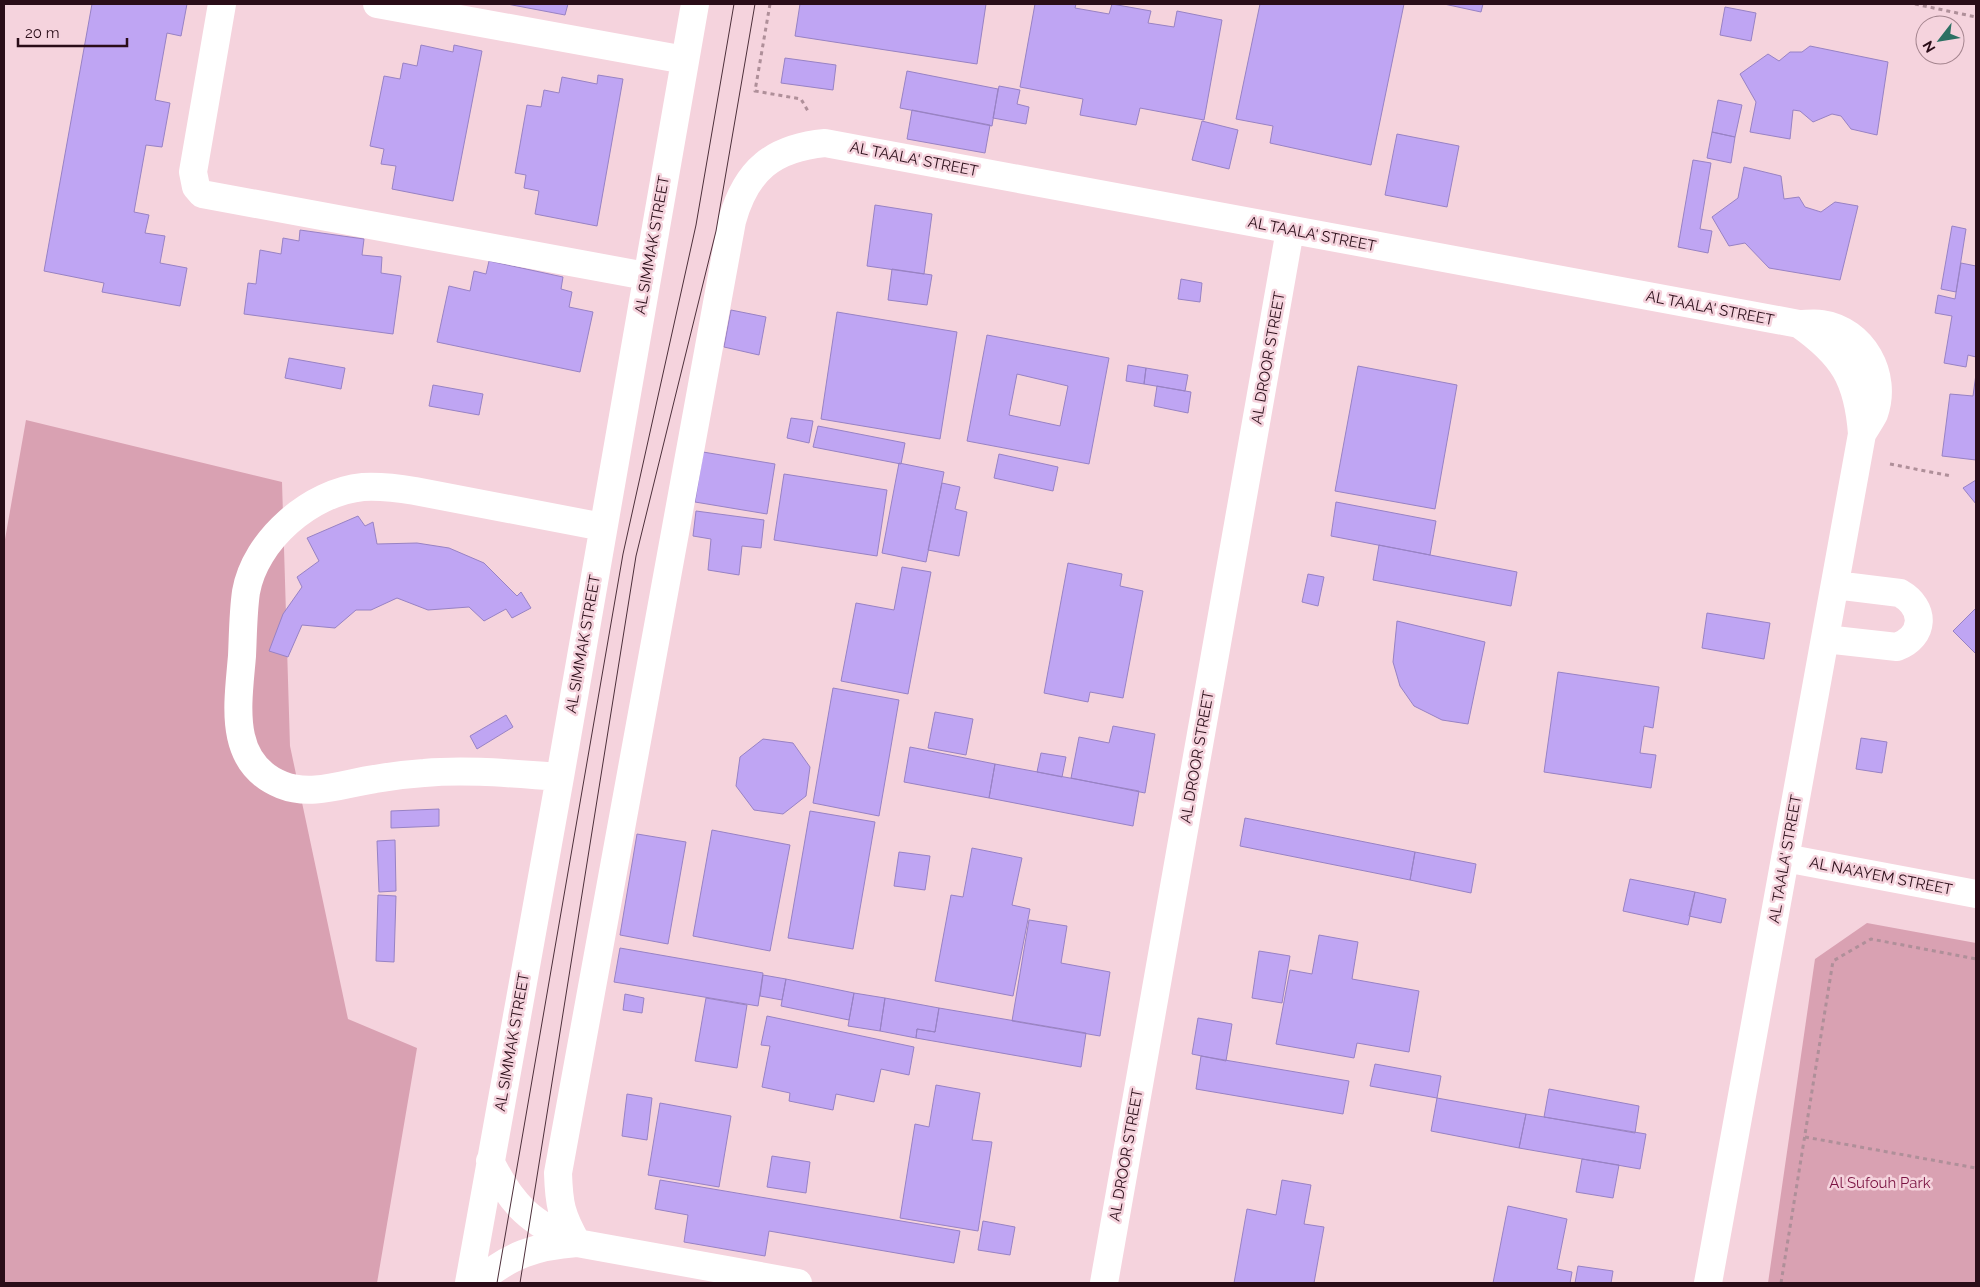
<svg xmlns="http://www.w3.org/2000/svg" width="1980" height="1287" viewBox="0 0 1980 1287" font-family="Raleway,sans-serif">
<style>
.green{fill:#d9a1b2}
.building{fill:#bfa5f3;stroke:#9882c4;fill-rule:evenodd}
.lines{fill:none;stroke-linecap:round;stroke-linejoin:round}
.path{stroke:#af8f99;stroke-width:3;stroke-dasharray:4 4;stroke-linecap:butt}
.minor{stroke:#fff;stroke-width:28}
.tram{stroke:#4d2f3a;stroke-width:1}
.labels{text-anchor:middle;stroke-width:5;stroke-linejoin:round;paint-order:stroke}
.street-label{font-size:15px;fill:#2a0d18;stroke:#f5d3dd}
.park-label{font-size:15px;fill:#7b1443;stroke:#f5d3dd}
</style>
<rect width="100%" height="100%" fill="#f5d3dd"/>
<!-- green -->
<path class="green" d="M26 420 282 482 290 746 348 1019 417 1048 377 1283H4V545Z
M1867 923 1976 943V1283H1768L1815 959Z"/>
<!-- building -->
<path class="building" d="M92 4H187L181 36 167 33 155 100 170 103 162 147 146 145 134 212 149 215 145 233 165 236 160 263 187 268 180 306 102 292 104 283 44 271Z
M507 4H568L565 15Z
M800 4H986L977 64 795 36Z
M1035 4H1076L1075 8 1109 14 1112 4 1151 11 1148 23 1174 27 1177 11 1222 20 1204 120 1140 108 1136 125 1080 115 1083 99 1020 87Z
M1260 4H1404L1371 165 1270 143 1273 126 1236 119Z
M1444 4H1483L1481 12Z
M1725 7 1756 13 1751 41 1720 35Z
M421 45 453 52 454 45 482 51 453 201 392 189 396 166 381 164 384 149 370 146 384 76 400 79 403 63 417 66Z
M1810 46 1888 62 1877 135 1851 129 1841 116 1832 114 1813 122 1800 111 1793 110 1790 139 1750 132 1756 102 1740 74 1768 54 1779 61 1790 52H1802Z
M785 58 836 65 833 90 781 83Z
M907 71 998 89 992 126 900 108Z
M598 75 623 79 597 226 535 214 539 191 524 188 526 175 515 173 527 105 541 107 544 90 559 93 562 77 597 84Z
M999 86 1020 90 1017 104 1029 107 1026 124 993 118Z
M1718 100 1742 105 1735 137 1712 132Z
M912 110 990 125 985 153 907 139Z
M1202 121 1238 130 1229 169 1192 160Z
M1712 132 1735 137 1731 163 1707 158Z
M1397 134 1459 146 1447 207 1385 195Z
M1693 160 1711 163 1700 229 1712 231 1708 253 1678 247Z
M1744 167 1781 176 1784 199 1799 197 1805 207 1821 212 1835 202 1858 206 1840 280 1769 268 1745 243 1729 246 1712 217 1738 198Z
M875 205 932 214 924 274 867 266Z
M1952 226 1966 229 1956 292 1941 289Z
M300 230 364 239 362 255 382 257 381 273 401 276 393 334 244 314 248 283 256 284 260 250 281 254 283 238 299 241Z
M489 261 563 277 561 289 572 292 569 307 593 312 580 372 437 342 449 286 470 291 474 271 486 274Z
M1961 263 1976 266V357L1968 355 1966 367 1944 363 1952 316 1935 313 1938 295 1955 299Z
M892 269 932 275 927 305 888 300Z
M1181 279 1202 283 1200 302 1178 299Z
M731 310 766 317 759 355 724 347Z
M837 312 957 332 940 439 821 419Z
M987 335 1109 358 1089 464 967 441ZM1017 374 1068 386 1060 426 1009 415Z
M289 358 345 368 341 389 285 378Z
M1128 365 1146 368 1144 384 1126 381Z
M1358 366 1457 385 1435 509 1335 491Z
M1146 368 1188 375 1185 391 1144 384Z
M1976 374V460L1942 456 1950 394 1973 396Z
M433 385 483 394 479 415 429 406Z
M1157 386 1191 392 1188 413 1154 406Z
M791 418 813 421 809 443 787 438Z
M818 426 905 443 901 464 813 447Z
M703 452 775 464 767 514 695 502Z
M999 454 1058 467 1053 491 994 478Z
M899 463 944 472 926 562 882 553Z
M784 474 887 490 877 556 774 540Z
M1976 480V504L1963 488Z
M942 483 960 487 955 509 967 512 959 556 928 550Z
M1336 502 1436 521 1430 555 1331 536Z
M696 511 764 520 761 548 742 546 739 575 708 570 711 539 693 536Z
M358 516 365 526 373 522 377 544 417 543 449 548 484 563 517 596 521 592 531 608 512 618 506 609 484 621 469 607 428 610 397 598 371 610H356L335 628 302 625 288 657 269 651 283 614 302 587 297 577 319 561 307 538Z
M1379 545 1517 572 1511 606 1373 580Z
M1068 563 1122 574 1120 586 1143 591 1123 698 1090 692 1088 702 1044 693Z
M902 567 931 572 908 694 841 681 856 603 894 610Z
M1308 574 1324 577 1318 606 1302 602Z
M1976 608V654L1953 631Z
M1707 613 1770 623 1764 659 1702 648Z
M1397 621 1485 642 1468 724 1442 720 1414 706 1400 686 1393 662Z
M1558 672 1659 687 1653 728 1644 726 1640 753 1656 755 1651 788 1544 772Z
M833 688 899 700 879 816 813 803Z
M935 712 973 719 966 755 928 748Z
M506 715 513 727 477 749 470 736Z
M1113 726 1155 734 1145 793 1071 778 1079 737 1109 743Z
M1861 738 1887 742 1882 773 1856 769Z
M763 739 793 743 810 767 806 796 783 814 754 810 736 786 740 757Z
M910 747 995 764 989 798 904 782Z
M1041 753 1066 757 1062 777 1037 772Z
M995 764 1139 791 1133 826 989 798Z
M439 809V826L391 828V811Z
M810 811 875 822 853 949 788 938Z
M1245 818 1415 852 1410 880 1240 846Z
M712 830 790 845 770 951 693 936Z
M637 834 686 842 668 944 620 935Z
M395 840 396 891 379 892 377 841Z
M972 848 1022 858 1012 905 1030 909 1013 996 935 981 951 895 963 897Z
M899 852 930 856 925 890 894 886Z
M1415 852 1476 864 1471 893 1410 880Z
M1630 879 1695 892 1688 925 1623 911Z
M1695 892 1726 899 1721 923 1689 916Z
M378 895 396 896 394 962 376 961Z
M1029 920 1067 926 1061 963 1110 972 1100 1036 1012 1021Z
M1319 935 1358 942 1352 979 1419 991 1409 1052 1357 1043 1354 1058 1276 1044 1290 970 1312 974Z
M620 948 763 973 758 1006 614 982Z
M1259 951 1290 956 1282 1003 1252 998Z
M763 975 786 979 782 1000 760 996Z
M786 979 854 993 849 1020 781 1006Z
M854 993 885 998 880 1031 848 1026Z
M625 994 644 998 642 1013 623 1010Z
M706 998 747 1005 737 1068 695 1061Z
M885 998 939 1008 935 1032 917 1029 916 1038 880 1031Z
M939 1008 1086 1033 1081 1067 916 1038 917 1029 935 1032Z
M767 1016 914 1047 909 1075 881 1069 874 1102 836 1094 833 1110 789 1101 790 1093 762 1087 770 1046 761 1045Z
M1198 1018 1232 1024 1226 1061 1192 1054Z
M1201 1056 1349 1081 1343 1114 1196 1089Z
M1375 1064 1441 1076 1437 1098 1370 1086Z
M936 1085 980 1093 972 1140 992 1142 978 1231 900 1218 915 1124 929 1127Z
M1549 1089 1639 1106 1635 1133 1544 1117Z
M627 1094 652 1098 647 1140 622 1136Z
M1437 1098 1526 1114 1519 1148 1431 1131Z
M660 1103 731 1116 719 1187 648 1175Z
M1526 1114 1646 1134 1640 1169 1519 1148Z
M772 1156 810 1162 806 1193 767 1187Z
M1582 1159 1619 1165 1613 1198 1576 1192Z
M660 1180 960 1231 954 1263 769 1231 765 1256 684 1242 688 1215 655 1209Z
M1282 1180 1311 1185 1304 1224 1324 1227 1314 1283H1234L1247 1209 1276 1215Z
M1508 1206 1567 1219 1557 1269 1572 1272 1570 1283H1493Z
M983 1221 1015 1227 1010 1255 978 1250Z
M1578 1266 1613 1271 1611 1283H1575Z"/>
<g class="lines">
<!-- path -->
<path class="path" d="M770 4 755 91 801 99 809 113
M1915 4 1976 17
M1890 464 1951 476
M1805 1137 1976 1168
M1781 1283 1833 961 1871 939 1976 959"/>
<!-- minor -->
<path class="minor" d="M222 4 193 172 196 187 202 194 646 276
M377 4 685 60
M1825 639 1897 647C1925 636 1926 608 1900 593L1835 585
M560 777C515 774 469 769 424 773 408 774 391 776 375 779 345 783 312 797 282 785 227 763 238 704 242 656 243 635 243 613 246 592 255 540 311 492 363 487 381 486 397 488 415 491L603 527
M1785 858 1976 894
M490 1161C512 1206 531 1223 577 1243L798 1283
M577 1243C561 1215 559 1204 558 1173L732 221C746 170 773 148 825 143L1799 324C1806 324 1815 323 1822 324 1863 330 1888 375 1874 414 1871 420 1866 427 1862 434
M469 1283 560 777 695 4
M477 1283C509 1255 536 1246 577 1243
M1104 1283 1290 230
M1708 1283 1862 434C1858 379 1843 355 1799 324"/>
<!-- tram -->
<path class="tram" d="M497 1283 623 554 696 225 734 4
M520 1283 636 556 716 231 755 4"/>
</g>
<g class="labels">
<!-- street labels -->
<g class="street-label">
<text transform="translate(914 159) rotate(11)" y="5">AL TAALA' STREET</text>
<text transform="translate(1312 234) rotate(11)" y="5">AL TAALA' STREET</text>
<text transform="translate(652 245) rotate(-80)" y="5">AL SIMMAK STREET</text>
<text transform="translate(1710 308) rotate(11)" y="5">AL TAALA' STREET</text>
<text transform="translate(1268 358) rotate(-80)" y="5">AL DROOR STREET</text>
<text transform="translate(583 644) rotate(-80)" y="5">AL SIMMAK STREET</text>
<text transform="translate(1197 757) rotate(-80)" y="5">AL DROOR STREET</text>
<text transform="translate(1785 859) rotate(-80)" y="5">AL TAALA' STREET</text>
<text transform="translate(1881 876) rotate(11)" y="5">AL NA'AYEM STREET</text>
<text transform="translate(512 1042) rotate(-80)" y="5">AL SIMMAK STREET</text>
<text transform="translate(1126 1155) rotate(-80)" y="5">AL DROOR STREET</text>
</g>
<!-- park labels -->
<g class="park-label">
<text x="1880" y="1188">Al Sufouh Park</text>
</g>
</g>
<!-- border -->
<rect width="1980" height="1287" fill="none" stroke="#2a0d18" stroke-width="10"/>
<!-- north arrow -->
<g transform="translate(1940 40) rotate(239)"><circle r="24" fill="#f5d3dd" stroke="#a4848e"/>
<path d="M0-4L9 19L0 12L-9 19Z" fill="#2c7063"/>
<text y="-8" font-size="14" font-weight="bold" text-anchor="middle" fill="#2a0d18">N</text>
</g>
<!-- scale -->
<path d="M18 38v8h109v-8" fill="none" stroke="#2a0d18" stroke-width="2.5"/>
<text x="25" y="38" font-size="15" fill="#2a0d18" stroke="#f5d3dd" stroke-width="4" paint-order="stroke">20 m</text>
</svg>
